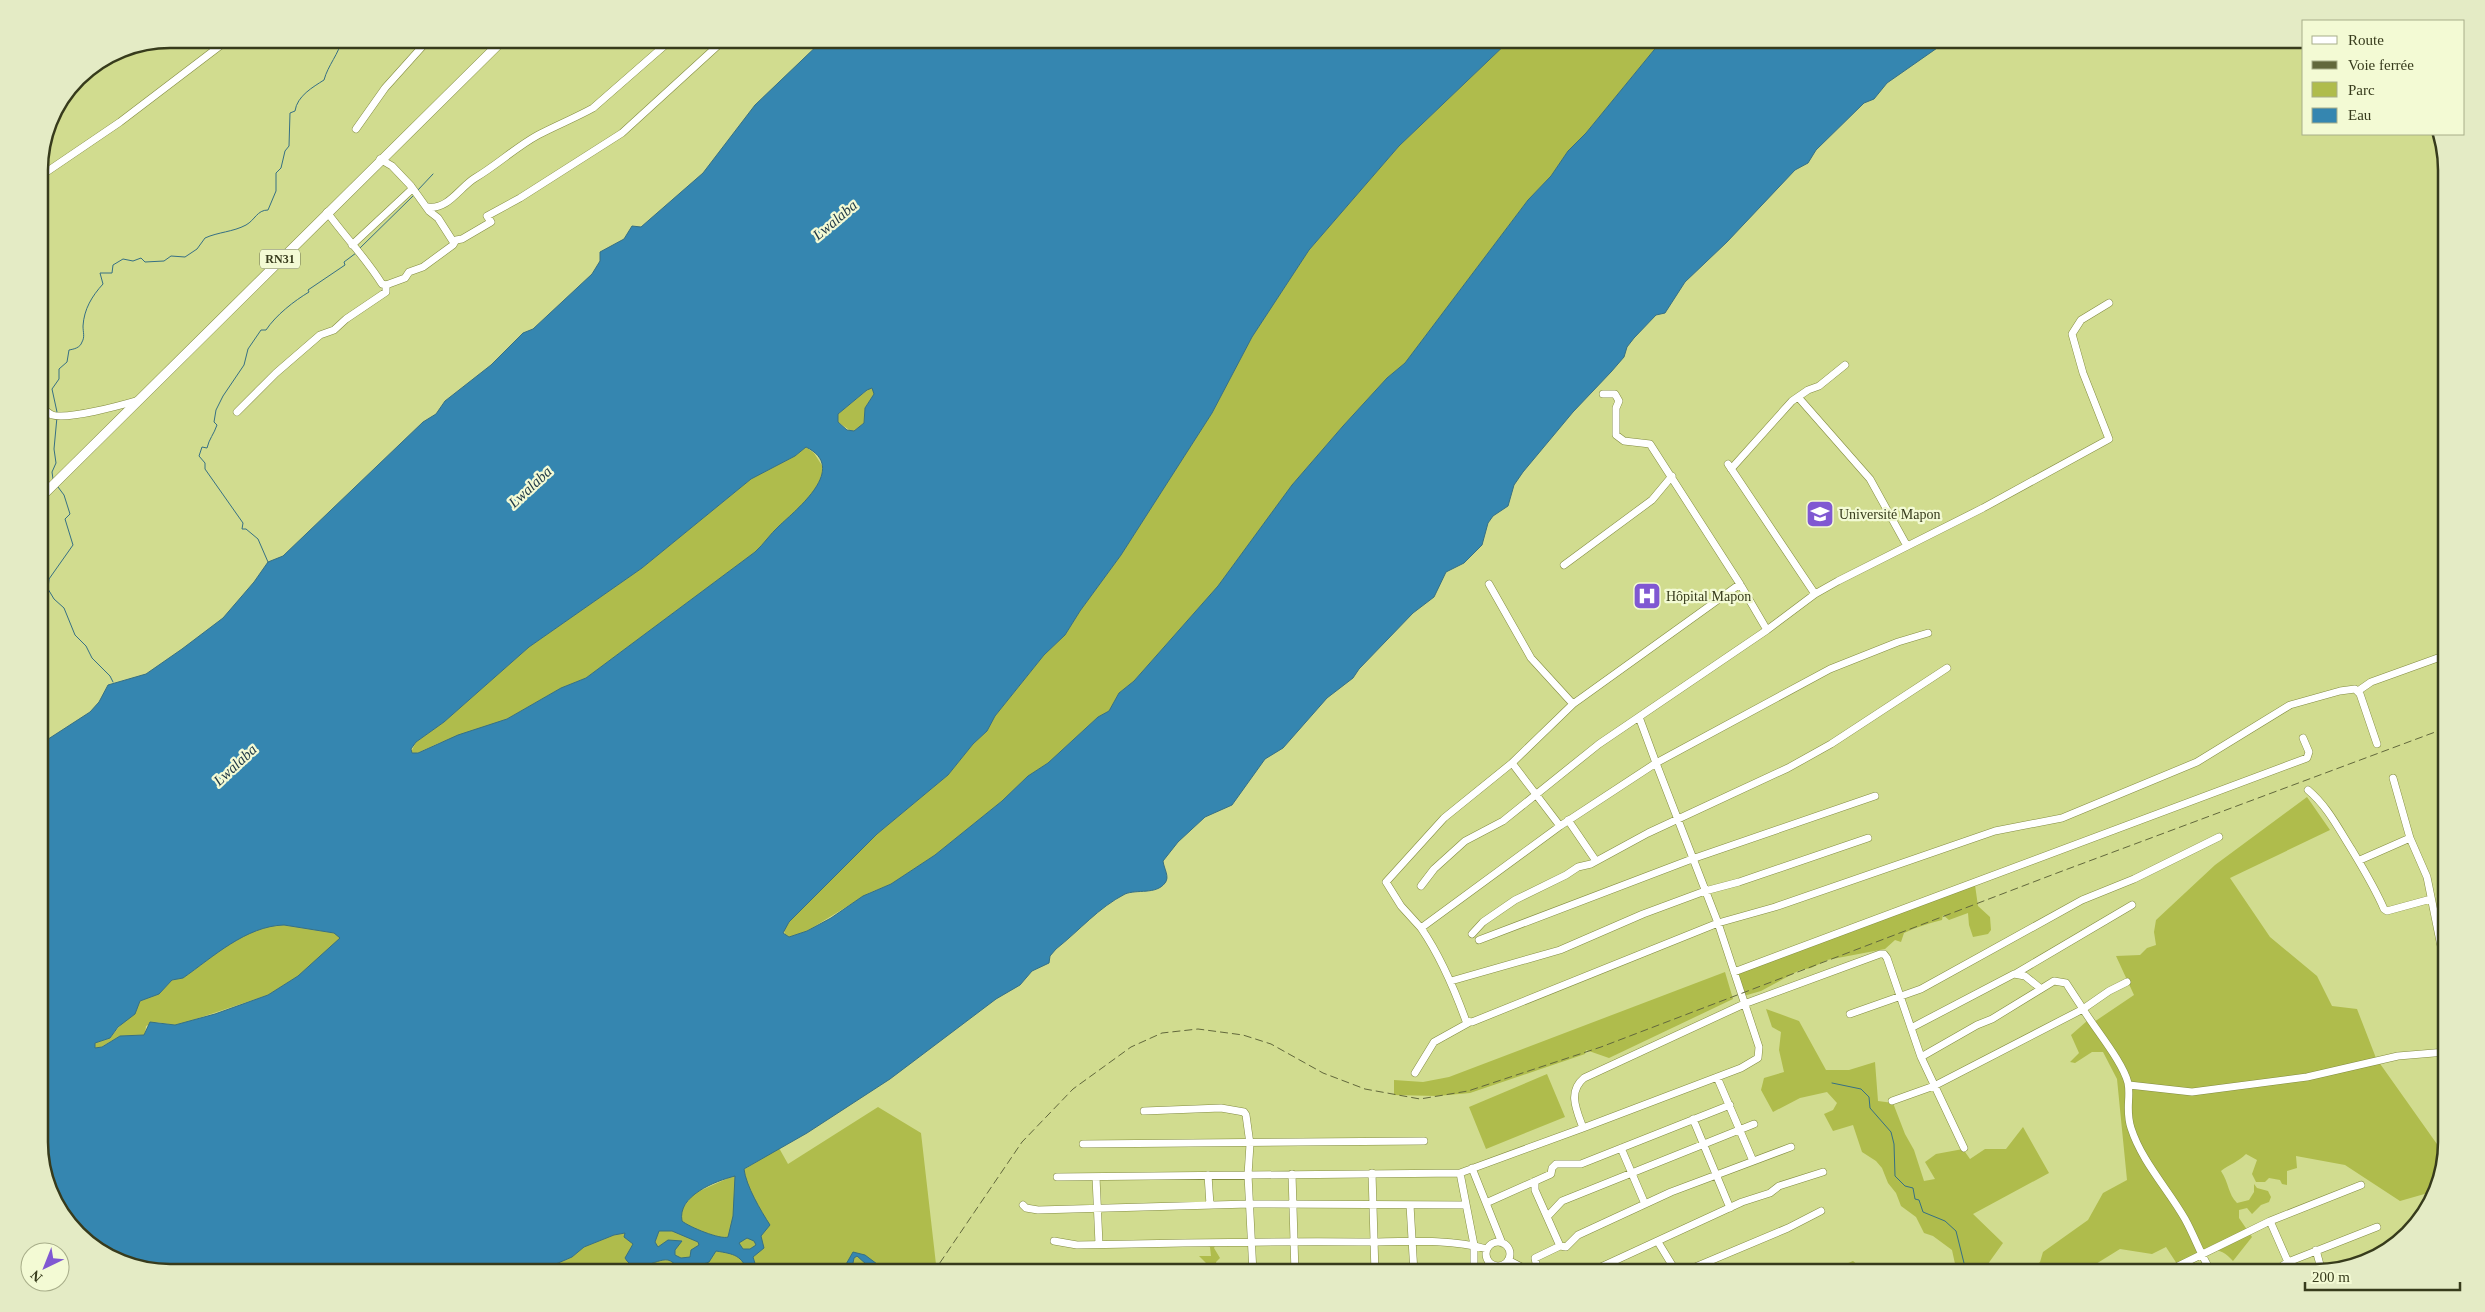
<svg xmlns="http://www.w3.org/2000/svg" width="2485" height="1312" viewBox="0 0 2485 1312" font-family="'Times New Roman',serif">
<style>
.green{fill:#afbc4c}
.water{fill:#3586b0;stroke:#367084;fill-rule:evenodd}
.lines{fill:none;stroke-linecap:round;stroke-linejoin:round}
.stream{stroke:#367084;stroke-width:1}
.minor-casing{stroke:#838c41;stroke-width:8}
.major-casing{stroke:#838c41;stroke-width:10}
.minor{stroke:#fff;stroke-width:7}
.major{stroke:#fff;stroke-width:9}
.rail{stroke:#62683c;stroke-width:1;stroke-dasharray:8 4;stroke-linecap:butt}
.labels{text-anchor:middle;stroke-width:4.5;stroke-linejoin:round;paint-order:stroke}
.shield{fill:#f3fad4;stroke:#6f7453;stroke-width:1}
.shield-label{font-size:12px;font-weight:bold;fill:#373b1c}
.poi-label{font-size:14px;fill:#373b1c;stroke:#f3fad4;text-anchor:start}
.water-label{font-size:15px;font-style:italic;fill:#203947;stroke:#f3fad4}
.rim{fill:none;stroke:#373b1c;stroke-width:2.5}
</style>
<rect width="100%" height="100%" fill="#d1dc8f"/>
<!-- green -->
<path class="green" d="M1511 39H1663L1586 133 1568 151 1551 176 1528 200 1405 363 1387 378 1343 426 1292 485 1218 586 1134 681 1119 693 1109 711 1098 717 1048 763 1028 776 1002 801 935 855 891 884 869 893 807 931 789 937 785 935 784 930 789 922 877 834 948 775 973 744 987 731 995 716 1044 655 1065 635 1080 611 1121 555 1212 413 1252 337 1309 250 1399 146Z
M870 388 874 389V394L865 408 864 423 852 432 838 422V414Z
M806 447 814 453 823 467C821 493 797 510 779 526 770 534 764 544 755 552L586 678 561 688 507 719 439 743 415 754 411 752 416 742 444 722 529 647 642 568 751 479 795 456Z
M2307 797 2330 830 2230 878 2270 937 2317 976 2332 1006 2357 1009 2376 1058 2444 1154 2435 1191 2400 1201 2345 1165 2296 1156 2297 1168 2287 1171V1185L2282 1184 2280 1180 2269 1178 2265 1182H2256L2252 1174 2257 1160 2246 1154C2238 1162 2230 1164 2221 1171 2229 1183 2228 1194 2237 1203L2249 1200 2254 1192V1184L2257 1188 2268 1191 2271 1197 2269 1202 2261 1205 2252 1214 2247 1208 2239 1210V1218L2252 1237 2233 1261C2214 1239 2199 1254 2177 1264L2166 1247 2152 1254 2120 1249 2091 1267 2095 1273H2026L2040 1262 2043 1252 2088 1220 2103 1193 2127 1180 2117 1079 2103 1052H2092L2075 1063 2070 1062 2079 1053 2071 1035 2087 1021 2094 1022 2134 995 2116 956 2140 955 2147 948 2156 945 2154 932 2156 920 2215 865Z
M1975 885 1978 906 1990 917 1991 930 1988 934 1973 937 1969 925 1968 913 1949 920 1943 915 1942 920C1929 923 1917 927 1904 933L1901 942 1895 940 1885 949 1827 960 1811 968 1800 970 1761 991 1740 997 1734 972C1754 966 1771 963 1789 953Z
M284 925 334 933 340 936V939L298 976 268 995 187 1022 175 1025 156 1022 146 1026 145 1035 120 1036 98 1049 95 1048V1043L110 1038 140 1001 159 994 172 980 183 978C214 957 245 926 284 925Z
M1725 972 1733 999 1609 1058 1586 1050 1585 1054 1470 1093 1437 1096 1394 1095V1080L1423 1082 1449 1077Z
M1766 1009 1799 1021 1826 1070H1849L1875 1062 1878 1101 1893 1103 1905 1134 1914 1150 1924 1181 1935 1179 1925 1162 1936 1154 1963 1149 1970 1159 1985 1149H2006L2023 1127 2049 1173 1973 1214 2003 1243 1985 1268 1999 1273H1957L1952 1250 1933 1236 1924 1233 1916 1217 1901 1206 1896 1193 1888 1183 1882 1168 1876 1161 1862 1152 1853 1125 1833 1131 1824 1114 1833 1110 1837 1103 1827 1092 1800 1098 1773 1112 1761 1090 1764 1078 1784 1072 1779 1050 1781 1032 1772 1027Z
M1547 1074 1565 1117 1486 1149 1469 1107Z
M878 1107 921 1133 937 1273H736L735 1269 544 1270 535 1273 572 1257 584 1247 614 1235 625 1233 684 1207 693 1194 735 1175 779 1148 788 1164Z
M1204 1244H1216L1214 1248 1220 1258 1216 1262 1217 1270H1243V1273H1201L1207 1264 1199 1256H1211L1210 1247Z
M1853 1261 1867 1273H1825Z"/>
<!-- water -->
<path class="water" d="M824 39H1511L1399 146 1309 250 1252 337 1212 413 1121 555 1080 611 1065 635 1044 655 995 716 987 731 973 744 948 775 877 834 789 922 783 933 789 937 807 931 831 918 863 896 891 884 935 855 1002 801 1028 776 1048 763 1098 717 1109 711 1119 693 1134 681 1218 586 1292 485 1343 426 1387 378 1405 363 1528 200 1551 176 1568 151 1586 133 1663 39H1950L1887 83 1874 99 1864 103 1816 150 1808 163 1795 170 1727 242 1685 282 1665 313 1656 315 1634 338 1627 347 1624 357 1611 372 1573 412 1523 472 1514 485 1508 506 1493 516 1488 523 1482 545 1464 563 1446 572 1434 597 1413 613 1359 669 1353 678 1327 698 1283 748 1265 759 1232 805 1205 817 1178 842 1163 861C1164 869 1170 877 1165 883 1156 895 1137 889 1125 894 1098 908 1080 930 1056 949L1050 956 1049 963 1032 971 1020 985 996 999 890 1079 807 1133 744 1169C746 1186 761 1211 770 1225L761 1236 764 1248 753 1257 758 1273H748C742 1255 734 1254 716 1251L709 1262C701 1265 687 1269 678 1266 674 1264 672 1261 668 1260 655 1258 636 1277 625 1258L633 1244 624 1237 625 1233 614 1235 584 1247 572 1257 535 1273H169L111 1260 61 1216 39 1152V745L90 712 99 702 108 685 146 674 182 649 223 618 254 582 268 562 283 556 423 422 436 414 445 401 491 365 523 333 533 329 592 274 600 261V252L624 239 632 226 641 227 703 173 755 105ZM872 388 874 394 865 408 864 423 854 431 847 430 838 422V414L867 390ZM806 447C849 468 797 509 779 526 770 534 764 544 755 552L586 678 561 688 507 719 458 735 418 753H412L411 749 416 742 444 722 529 647 642 568 751 479 795 456ZM284 925 334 933 340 938 298 976 268 995 215 1014 175 1025 150 1022 144 1035 120 1036 102 1047 95 1048V1043L110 1038 118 1027 135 1014 140 1001 159 994 172 980 183 978C213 957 246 926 284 925ZM735 1176 733 1216 728 1237C721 1240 689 1227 682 1221 677 1196 715 1181 735 1176ZM659 1231H672L698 1242 699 1245 691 1250 690 1257 681 1258 675 1255V1250L682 1241 668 1240 658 1247 655 1242ZM747 1238 754 1241 756 1245 750 1249H743L739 1243Z
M853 1252 865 1255 889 1273H876L857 1256 854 1258 851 1273H841Z"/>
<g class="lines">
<!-- stream -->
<path class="stream" d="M418 190 433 174
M359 249 414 195
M57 412 52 389 59 379V369L67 362 69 350C74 349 80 348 82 342 85 337 83 332 83 326 84 309 92 296 103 284L100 273H112L113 265 123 259 133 261 141 258 145 262 164 261 171 256 185 257 197 249 205 238C218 232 233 232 246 225 255 220 257 210 268 210L276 191V173L281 168 285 151 289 146 290 113 295 111C297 96 313 87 324 80 328 65 339 54 342 39
M53 479 52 472 56 463 54 449 57 417
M58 487 64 495 70 514 65 519 73 545 49 579 48 589 54 599 64 608 75 635 86 646 92 658 110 676 113 682
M268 562 258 539 246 529H242L243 523 205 469V463L199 456 202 447 207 448C209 439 214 434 217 425L214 422 216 410 223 396 244 365 248 349 261 330H266C276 315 294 301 309 292L308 290 345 265 344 262 356 253
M1832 1083 1861 1089 1869 1097 1870 1108 1891 1132 1894 1144 1895 1176 1905 1186 1913 1188 1915 1199 1919 1200 1923 1212 1945 1221 1956 1231 1965 1267 1963 1273"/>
<defs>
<path id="minor" d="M356 129 385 88 429 39
M39 177 120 122 229 39
M411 186 429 211 438 218 454 243
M428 207C448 210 460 187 475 178 497 165 516 147 538 135 557 125 575 118 593 108L672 39
M352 245 411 190V186L392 166 380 159
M386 285 405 278 409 272 423 267 453 245 456 240 462 239 491 222 487 216 520 198 622 133 725 39
M1603 394H1615L1619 401 1616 408V435L1624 441 1650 444 1740 584
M1798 397 1870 479 1907 546
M39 406C43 408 48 413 52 415 68 420 122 405 139 400
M237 412 276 373 320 335 334 330 346 319 386 292V285L382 284C366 258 345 237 327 212
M1728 464 1815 594
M1731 469 1792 401 1808 390 1819 386 1845 365
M1564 565 1652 500 1672 476
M1489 584 1531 658 1573 704
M1767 630 1815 594 1838 581 1983 508 2109 439 2083 373 2072 334 2081 320 2109 303
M2358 691 2371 682 2446 655
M1639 717 1656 763 1830 669 1898 642 1928 633
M1512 763 1444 818 1386 882 1401 906 1421 928 1560 826
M2393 778 2410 838 2427 877 2446 971
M2308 790C2328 807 2338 828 2352 850 2364 870 2375 888 2384 909L2387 911 2431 899
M1568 820 1596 861
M2360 860 2410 838
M1421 886 1434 869 1465 841 1503 821 1599 744 1767 630 1740 584 1573 704 1512 763 1560 826 1656 763 1718 923 1759 1047 1758 1058 1741 1068 1583 1128
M1421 928C1441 957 1454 988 1466 1021L1472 1022 1718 923 1775 907 1995 831 2062 818 2197 762 2290 705 2340 691 2355 689 2360 694 2377 744
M2439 931 2446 928
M1472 934 1483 922 1515 900 1566 875 1578 867 1591 864 1648 833 1788 768 1831 744 1947 668
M1479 940 1692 859 1875 796
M1734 972 2307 758 2309 752 2303 738
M2015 974 2132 905
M1451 981 1560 950 1643 914 1705 891 1739 882 1868 838
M1850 1014 1921 989 2082 900 2134 879 2219 837
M1911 1028 2014 974 2025 976 2040 988
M1921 1057 1977 1025 1992 1019 2054 981 2066 983 2083 1009 2109 991 2127 982
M1415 1073 1434 1042 1470 1022
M1717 1077 1753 1161
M2129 1085 2192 1092 2307 1077 2398 1056 2446 1052
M1892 1101 1934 1086 2083 1009C2095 1029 2123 1062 2128 1083 2131 1097 2125 1110 2131 1128 2142 1162 2168 1189 2185 1219 2195 1237 2201 1256 2212 1273
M1144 1111 1221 1108 1244 1112 1246 1115 1250 1144 1248 1175 1253 1273
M1693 1119 1730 1208
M1083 1144 1424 1141
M1621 1148 1645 1204
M1472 1168 1502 1243
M1372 1173 1375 1273
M1292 1174 1295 1273
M1208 1175 1210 1205
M1057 1177 1460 1173
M1096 1177 1099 1244
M1535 1181V1190L1560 1246
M1486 1203 1551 1174 1552 1168 1556 1164H1581L1730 1105
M1023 1205 1026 1208 1038 1210 1249 1204 1466 1205
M1410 1205 1414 1273
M1547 1217 1562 1201 1754 1124
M2270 1221 2288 1262
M1054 1241 1077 1245C1171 1243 1265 1241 1359 1242 1401 1242 1447 1238 1487 1249
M1658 1242 1677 1273
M1486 1254a12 12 0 1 1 24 0a12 12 0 1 1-24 0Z
M2316 1250 2322 1272
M1508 1260 1533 1273
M1253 1272 1308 1273
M1474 1273V1245L1460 1173 1583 1128C1577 1111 1567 1092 1584 1078L1744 1004 1880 954H1884L1887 958 1921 1057 1964 1148
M1487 1273 1496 1266
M1538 1273 1535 1258 1560 1246 1566 1247 1578 1235 1671 1192 1791 1147
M1588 1273 1742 1202 1770 1193 1779 1186 1823 1172
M1681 1273 1788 1228 1821 1211
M2164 1273 2270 1221 2361 1185
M2272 1273 2288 1262 2377 1227"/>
<path id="major" d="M39 499 504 39"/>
</defs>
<!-- minor casing -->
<use href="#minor" class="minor-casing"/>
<!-- major casing -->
<use href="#major" class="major-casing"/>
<!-- minor -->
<use href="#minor" class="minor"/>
<!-- major -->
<use href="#major" class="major"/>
<!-- rail -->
<path class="rail" d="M933 1273 1022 1142 1073 1089 1131 1047 1162 1033 1198 1029 1243 1035 1271 1044 1323 1073 1365 1089 1420 1099 1468 1091 1601 1047 2057 873 2446 728"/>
</g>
<!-- icons -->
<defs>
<symbol id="university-square" viewBox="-11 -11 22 22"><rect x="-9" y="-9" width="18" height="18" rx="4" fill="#8058d2" stroke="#f3fad4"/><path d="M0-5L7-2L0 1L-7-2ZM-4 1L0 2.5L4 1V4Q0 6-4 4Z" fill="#fff"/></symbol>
<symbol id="hospital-square" viewBox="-11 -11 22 22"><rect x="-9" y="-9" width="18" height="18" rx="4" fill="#8058d2" stroke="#f3fad4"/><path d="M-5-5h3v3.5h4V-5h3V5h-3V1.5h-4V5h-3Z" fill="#fff"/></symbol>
</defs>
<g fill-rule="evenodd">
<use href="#university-square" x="1804" y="498" width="32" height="32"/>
<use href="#hospital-square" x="1631" y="580" width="32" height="32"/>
</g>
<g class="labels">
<!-- shield labels -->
<rect class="shield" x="260" y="249.5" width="40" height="19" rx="4"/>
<g class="shield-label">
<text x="280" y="263">RN31</text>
</g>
<!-- poi labels -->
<g class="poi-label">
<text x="1839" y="519">Université Mapon</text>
<text x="1666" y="601">Hôpital Mapon</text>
</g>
<!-- water labels -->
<g class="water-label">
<text transform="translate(835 220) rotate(-40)" y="5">Lwalaba</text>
<text transform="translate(530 487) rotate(-43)" y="5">Lwalaba</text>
<text transform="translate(235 765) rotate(-43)" y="5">Lwalaba</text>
</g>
</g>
<!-- crop -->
<path d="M0 0H2485V1312H0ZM170 48H2316A122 122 0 0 1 2438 170V1142A122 122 0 0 1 2316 1264H170A122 122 0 0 1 48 1142V170A122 122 0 0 1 170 48Z" fill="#e4ebc5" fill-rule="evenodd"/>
<path class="rim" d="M170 48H2316A122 122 0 0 1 2438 170V1142A122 122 0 0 1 2316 1264H170A122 122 0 0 1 48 1142V170A122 122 0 0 1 170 48Z"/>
<!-- legend -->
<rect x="2302" y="20" width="162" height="115" fill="#f3fad4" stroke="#a8ae8a"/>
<rect x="2312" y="36" width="25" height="8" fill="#ffffff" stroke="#a8ae8a"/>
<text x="2348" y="45" font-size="15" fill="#373b1c">Route</text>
<rect x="2312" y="61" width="25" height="8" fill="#62683c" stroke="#a8ae8a"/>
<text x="2348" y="70" font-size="15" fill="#373b1c">Voie ferrée</text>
<rect x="2312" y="82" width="25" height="15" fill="#afbc4c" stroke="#a8ae8a"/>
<text x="2348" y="95" font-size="15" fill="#373b1c">Parc</text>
<rect x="2312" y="108" width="25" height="15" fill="#3586b0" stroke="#a8ae8a"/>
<text x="2348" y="120" font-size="15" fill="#373b1c">Eau</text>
<!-- north arrow -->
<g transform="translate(45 1267) rotate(223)"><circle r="24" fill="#f3fad4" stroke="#a8ae8a"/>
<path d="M0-4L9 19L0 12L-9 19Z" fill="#8058d2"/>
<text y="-8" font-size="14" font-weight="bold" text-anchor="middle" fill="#373b1c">N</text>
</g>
<!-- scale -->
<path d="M2305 1282v8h155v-8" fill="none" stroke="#373b1c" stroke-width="2.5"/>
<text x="2312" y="1282" font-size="15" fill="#373b1c" stroke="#f3fad4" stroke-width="4" paint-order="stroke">200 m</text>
</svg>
